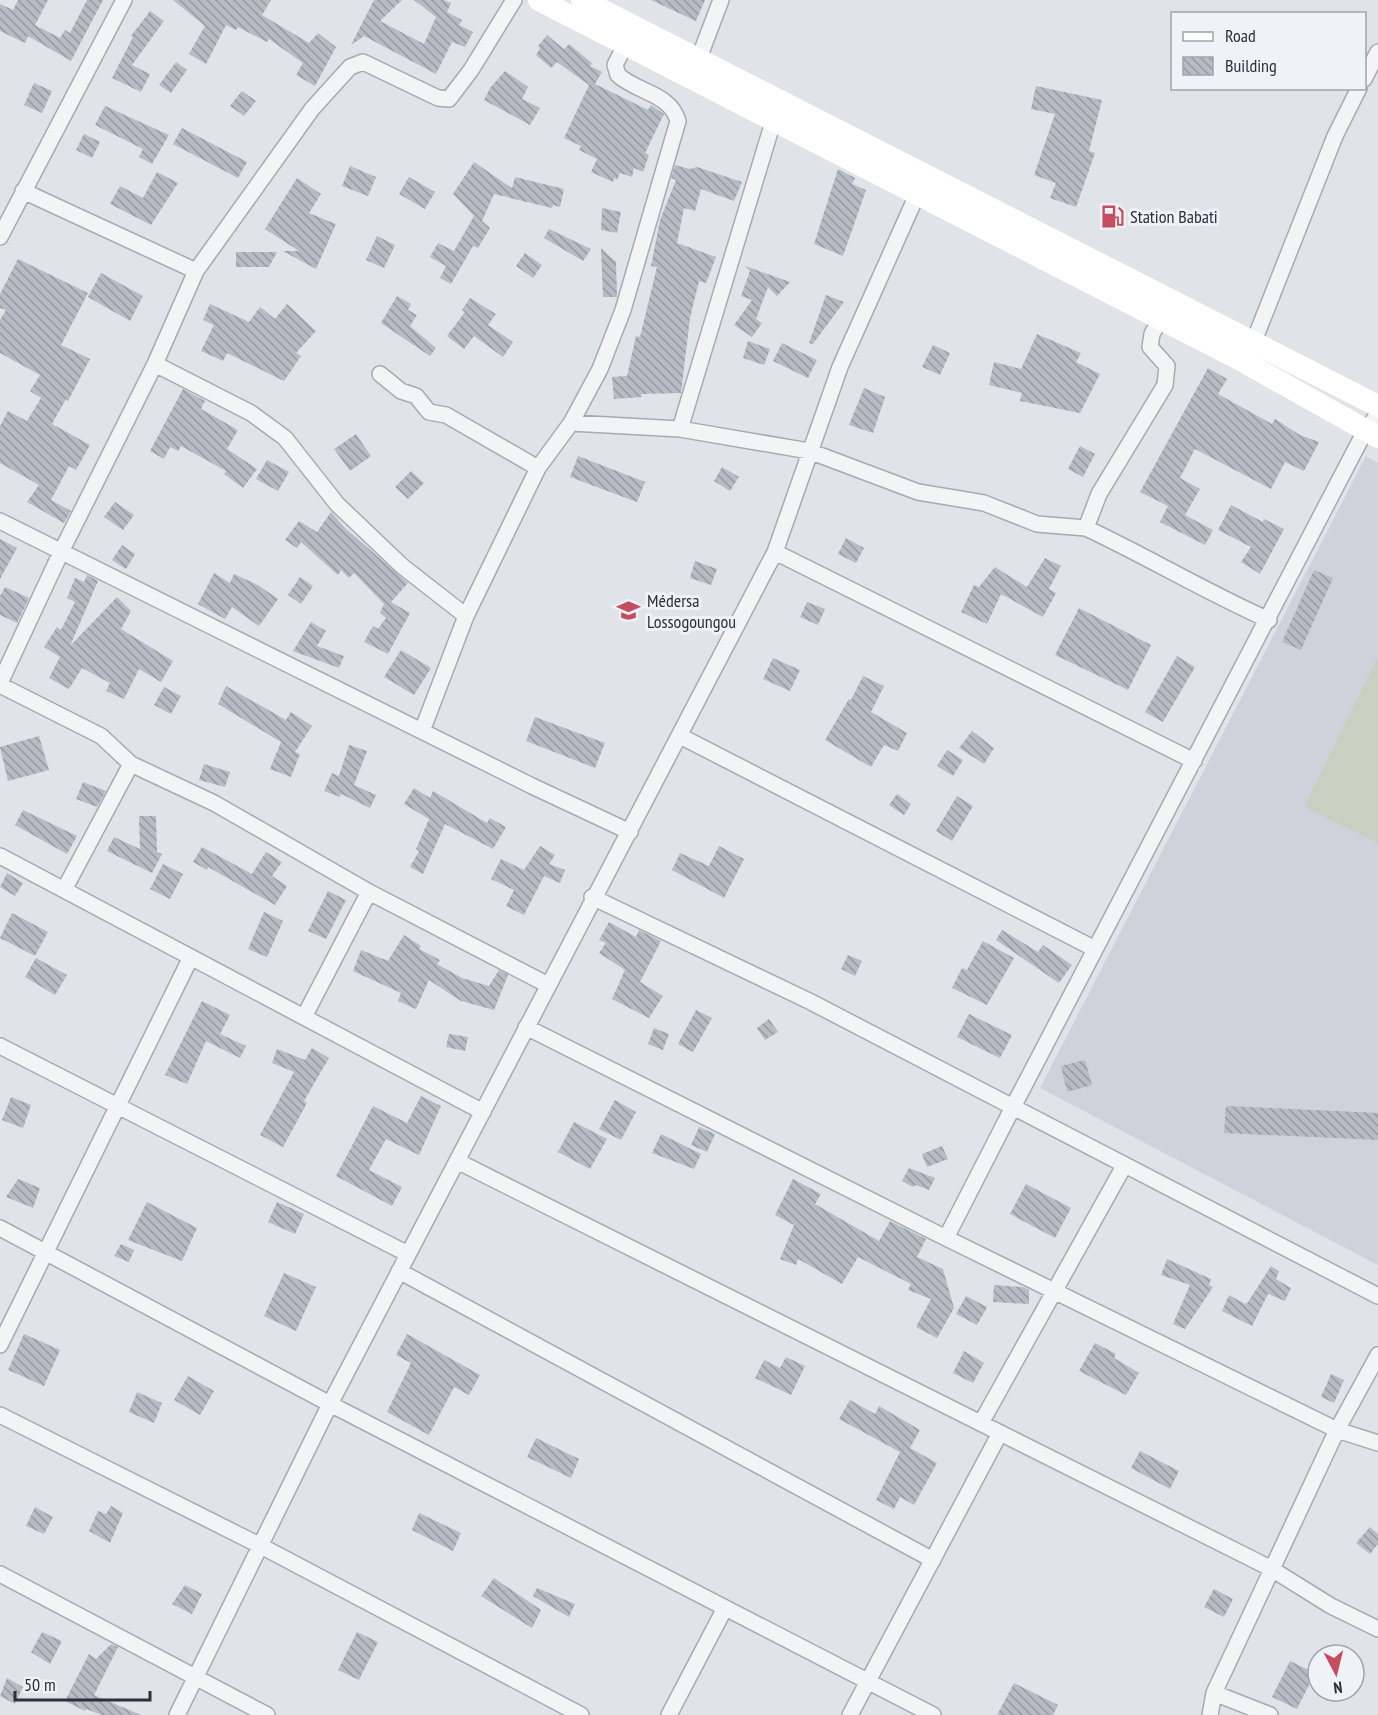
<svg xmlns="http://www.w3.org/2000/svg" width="1378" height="1715" viewBox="0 0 1378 1715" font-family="'PT Sans Narrow',sans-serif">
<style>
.built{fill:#ced2da}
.pitch{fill:#c6d1c1}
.building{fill:url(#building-back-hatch)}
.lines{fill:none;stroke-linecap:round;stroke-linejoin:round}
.street-casing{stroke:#a6aab2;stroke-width:18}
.street{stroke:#f2f4f6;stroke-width:15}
.secondary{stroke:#fff;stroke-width:22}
.labels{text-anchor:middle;stroke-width:6;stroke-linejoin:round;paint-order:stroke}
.poi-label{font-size:18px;fill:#2a313e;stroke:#eff2f6;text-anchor:start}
</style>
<defs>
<pattern id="building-back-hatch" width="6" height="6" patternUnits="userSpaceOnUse" patternTransform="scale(1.5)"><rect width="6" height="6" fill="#b7bcc4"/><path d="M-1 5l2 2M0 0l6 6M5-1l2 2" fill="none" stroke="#9599a1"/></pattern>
</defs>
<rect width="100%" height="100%" fill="#e0e3e8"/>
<!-- built -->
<path class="built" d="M1366 456 1378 463V1265L1040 1088Z"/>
<!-- pitch -->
<path class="pitch" d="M1378 657V843L1304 807Z"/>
<!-- building -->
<path class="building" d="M18 0H48L35 25 60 38 65 30 70 33 87 0H103L71 61 28 36 25 43 0 31V4L13 10Z
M173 0H271L262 15 309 43 318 33 336 47 315 86 296 75 303 63 269 39 267 42 238 27 236 30 226 25 206 64 189 54 205 26Z
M374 0H402L380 21 424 44 436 17 414 0H444L451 3 447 12 462 20 459 25 473 32 465 47 452 42 436 74 364 36 351 45Z
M651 0H705L696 21Z
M150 11 164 21 132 65 150 74 141 92 112 78 133 37 131 36Z
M547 35 564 49 569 44 592 63 590 66 602 72 595 84 648 110 651 105 664 114 645 153 649 155 643 172 634 168 632 177 620 173 617 180 614 178 613 182 591 172 597 159 579 150 581 146 564 138 589 85 557 62 551 68 536 55 540 48 538 46Z
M176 62 187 70 171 93 159 85Z
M505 71 528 87 522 99 540 108 530 125 484 100 490 88Z
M34 83 52 91 42 113 24 105Z
M1036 86 1102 100 1089 151 1095 153 1076 207 1050 198 1056 183 1034 175 1055 114 1031 109Z
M242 91 256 101 244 116 230 106Z
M105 106 169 135 152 164 139 157 143 149 95 125Z
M182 128 247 162 238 178 173 144Z
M84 134 100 142 92 158 76 150Z
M474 162 512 188 515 177 564 189 560 207 553 205 552 208 494 194 482 221 490 228 478 248 473 246 451 284 440 278 446 266 430 257 438 243 454 251 474 216 453 194Z
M675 165 690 169 697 167 742 182 734 201 701 189 695 211 684 208 677 243 716 257 706 283 699 281 690 318 681 393 641 394 642 397 614 399 612 377 627 376 636 336 640 337 657 267 651 266 660 220 676 180 671 178Z
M350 166 376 177 368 196 342 186Z
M838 169 855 178 852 184 866 190 843 256 814 244Z
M157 172 178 183 151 225 110 204 120 186 143 198Z
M409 177 435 192 425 209 399 194Z
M297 178 321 194 309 213 336 224 316 269 283 251H299L265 229Z
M602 208 621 212 617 233 601 230Z
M549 229 591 249 583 261 544 238Z
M377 236 395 245 384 268 366 260Z
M601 248 616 262 617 297H603Z
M236 252H277L269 267H236Z
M525 253 542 265 533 278 516 266Z
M18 259 88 293 61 345 90 359 68 401 66 399 52 424 90 445 76 470 69 466 51 500 71 511 64 523 27 502 39 485 0 463V426L8 411 27 421 41 398 30 391 40 375 0 353V320L6 310 0 308V294Z
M745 266 790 282 777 296 768 287 756 319 762 323 752 337 734 325 752 300 741 296 750 271Z
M101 273 143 296 130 321 88 297Z
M826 295 844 302 813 344 809 343Z
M397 296 411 304 408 310 417 315 410 326 436 348 430 356 381 323Z
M470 298 496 314 488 325 513 342 503 357 474 336 464 349 447 336 465 312 462 310Z
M210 304 249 322 260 307 275 319 287 304 316 331 296 353 301 356 284 381 227 353 223 361 201 351 214 325 203 320Z
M1037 334 1081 353 1076 362 1100 374 1080 413 1020 401 1022 393 989 385 994 362 1021 369Z
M748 341 770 349 764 365 743 358Z
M782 343 817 360 808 378 773 361Z
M933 345 950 353 940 375 922 367Z
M1208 368 1227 379 1218 394 1272 424 1275 419 1300 435 1319 442 1304 471 1285 462 1271 489 1195 449 1180 478 1200 489 1185 515 1213 530 1205 545 1160 522 1168 506 1140 492Z
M864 388 885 397 873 433 849 425Z
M183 389 205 401 201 409 238 430 227 449 257 469 243 488 224 474 226 471 181 446 178 451 170 447 164 459 150 451Z
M356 434 371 456 350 471 334 449Z
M1080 446 1095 454 1083 477 1068 469Z
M578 456 645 482 637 502 570 477Z
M267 460 289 472 278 491 256 479Z
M722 467 739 477 730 491 714 481Z
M411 471 424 483 408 499 395 487Z
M115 502 134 515 123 530 104 517Z
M1231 505 1263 522 1264 519 1284 529 1260 574 1241 562 1251 547 1218 530Z
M331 512 345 528 408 583 391 602 410 613 388 654 364 642 373 626 378 629 386 618 380 613 384 604 354 573 349 578 341 570 338 575 301 542 297 548 285 540 299 521 317 532Z
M846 538 864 548 856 563 838 554Z
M0 539 17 548 0 579Z
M122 545 135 554 126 569 112 560Z
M1045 558 1061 566 1049 589 1056 593 1043 617 1001 594 987 624 961 612 974 585 979 587 995 567 1027 587Z
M695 561 717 569 711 585 690 578Z
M1314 570 1333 578 1301 650 1282 642Z
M214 573 230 583 234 574 258 585 278 599 259 626 232 607 225 619 198 604Z
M87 575 98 581 70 646 117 597 131 611 121 629 173 661 161 682 139 669 124 699 106 691 110 683 82 668 69 689 49 678 60 657 44 647 57 627 61 630 75 602 67 598 75 578 84 582Z
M300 577 313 586 301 604 288 595Z
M5 587 29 598 17 623 0 615V596Z
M807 602 825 609 818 625 800 617Z
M1079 608 1151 645 1128 690 1055 655Z
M311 622 326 631 317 646 344 656 339 668 293 651Z
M401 650 431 668 414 695 384 677Z
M1177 656 1195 667 1163 722 1145 712Z
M773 658 800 670 790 691 763 679Z
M863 676 884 686 871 712 907 733 898 751 884 745 871 767 825 740 849 699 851 700Z
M226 686 286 720 291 712 312 726 295 752 300 754 291 777 270 769 281 742 218 704Z
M164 687 181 696 171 714 154 705Z
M535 717 605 743 595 768 526 741Z
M972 731 994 748 984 764 959 748Z
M39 736 49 770 8 781 0 747Z
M349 745 367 751 354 785 376 795 370 808 341 794 340 797 324 791 332 773 339 776Z
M947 750 963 760 953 776 937 766Z
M204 764 230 772 225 787 199 780Z
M83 782 106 791 97 807 76 799Z
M414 788 430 798 433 791 487 823 490 818 506 827 493 849 445 824 423 874 410 867 419 851 416 849 429 819 404 804Z
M897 794 911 804 904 815 889 805Z
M957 796 973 806 952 841 936 831Z
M23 810 77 836 67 854 15 825Z
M139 816H156L157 852 162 854 152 873 107 851 114 837 140 849Z
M540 846 555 855 549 864 565 870 560 883 544 876 524 915 506 906 514 890 491 879 501 859 524 870Z
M719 846 744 859 724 898 672 870 680 853 709 866Z
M202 847 252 874 266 852 282 862 272 876 287 886 275 905 208 867 207 870 193 862Z
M163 864 183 874 170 899 150 889Z
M7 873 23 883 15 896 0 887Z
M328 891 346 900 326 939 308 931Z
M264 912 283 921 267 957 248 949Z
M12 913 48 932 35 956 0 938Z
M609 922 636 937 639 930 661 941 640 982 663 996 649 1018 612 999 625 970 599 953 606 943 599 940Z
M1002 930 1038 952 1043 945 1072 965 1059 983 996 940Z
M404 935 421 946 419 949 440 960 437 964 462 978 489 986 499 970 508 975 494 1010 461 1001 429 980 416 1009 398 1001 401 993 353 971 361 950 388 961Z
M983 941 1014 958 987 1005 952 988 962 968 967 970Z
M848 955 862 961 855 976 841 969Z
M36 958 67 975 55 995 25 977Z
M202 1001 230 1015 220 1034 246 1046 240 1058 206 1041 187 1084 165 1075Z
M696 1010 712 1018 693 1052 678 1044Z
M969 1014 1012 1035 1000 1058 957 1037Z
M769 1019 778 1032 765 1040 757 1028Z
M654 1028 669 1034 663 1050 648 1044Z
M449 1034 468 1037 465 1051 446 1047Z
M312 1048 329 1058 304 1101 307 1103 283 1147 260 1135 294 1072 272 1063 277 1049 305 1060Z
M1085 1060 1092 1085 1067 1092 1061 1066Z
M421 1096 441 1106 419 1155 386 1139 369 1170 402 1187 392 1206 336 1176 373 1106 407 1123Z
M11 1097 31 1105 23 1128 2 1120Z
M615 1100 636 1112 621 1140 599 1129Z
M1226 1106 1378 1113V1140L1224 1133Z
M574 1122 607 1139 590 1169 558 1152Z
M699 1127 715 1134 707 1152 691 1145Z
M661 1134 701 1154 694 1169 652 1153Z
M942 1146 948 1159 927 1167 922 1154Z
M909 1168 935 1178 929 1190 916 1185 913 1187 902 1181Z
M18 1179 40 1188 33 1208 6 1197Z
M793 1179 821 1194 815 1204 879 1241 890 1221 926 1239 917 1257 943 1269 954 1308 937 1338 916 1327 931 1299 908 1290 911 1284 858 1257 842 1284 798 1259 796 1265 780 1259 794 1225 775 1215Z
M1026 1184 1071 1208 1055 1238 1010 1214Z
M147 1202 197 1228 182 1261 128 1240Z
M277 1202 304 1214 295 1234 268 1222Z
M121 1244 134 1250 129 1262 114 1256Z
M1167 1259 1211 1279 1209 1285 1213 1287 1185 1329 1173 1324 1190 1285 1161 1275Z
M1271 1266 1279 1271 1276 1279 1291 1288 1285 1301 1268 1294 1252 1326 1222 1311 1229 1295 1245 1304 1248 1302Z
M284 1273 316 1287 296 1331 264 1316Z
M994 1285 1023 1287 1029 1290V1304L993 1302Z
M966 1296 987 1307 977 1325 956 1314Z
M24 1334 60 1350 44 1386 8 1370Z
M407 1334 480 1375 469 1395 454 1387 429 1435 387 1412 411 1363 396 1355Z
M1095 1343 1116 1354 1114 1358 1139 1373 1126 1395 1079 1371Z
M964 1351 984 1363 973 1383 953 1373Z
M786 1357 805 1366 791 1395 755 1378 764 1360 780 1368Z
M1331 1374 1344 1380 1334 1403 1321 1397Z
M188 1376 214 1391 200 1415 174 1400Z
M137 1392 162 1403 154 1423 129 1412Z
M850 1400 875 1414 879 1406 920 1430 910 1448 937 1463 914 1505 900 1497 894 1509 876 1500 900 1452 839 1419Z
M536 1438 579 1459 571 1478 527 1457Z
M1140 1451 1179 1471 1170 1489 1131 1468Z
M111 1506 123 1513 110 1543 89 1531 98 1511 106 1514Z
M35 1507 53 1517 44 1534 26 1526Z
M419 1513 461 1533 453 1551 412 1530Z
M1370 1527 1378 1534V1544L1370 1554 1356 1543Z
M494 1578 541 1610 532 1628 481 1596Z
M185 1585 202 1594 192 1614 172 1604Z
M537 1588 575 1604 569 1617 533 1596Z
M1214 1589 1233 1599 1224 1617 1204 1607Z
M42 1632 62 1641 50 1664 31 1652Z
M357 1632 378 1642 359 1680 338 1670Z
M111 1644 118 1647 94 1695 141 1715H102L86 1709 85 1711 65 1701 89 1654 96 1659Z
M1290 1661 1315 1673 1297 1709 1272 1697Z
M7 1678 23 1687 15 1704 0 1696Z
M1014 1683 1058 1705 1053 1715H997Z"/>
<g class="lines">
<defs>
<path id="street" d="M699 58 721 0
M1364 79 1378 52
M23 191 196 271
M0 237 124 0
M1160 320 1152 334 1150 347 1167 366 1165 385 1099 494 1086 528C1148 557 1206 592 1269 620
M1247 350 1254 341 1335 136 1359 88
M155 364 251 413 285 438 337 504 402 566 466 616
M380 374 401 391 416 396 429 412 446 415 538 468
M571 423 680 429 809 451 918 492 984 503 1037 524 1086 528
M680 429 773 122 781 115
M0 521 532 786 630 832
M775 552 1194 761
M0 683 62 550 155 364 196 271 312 109 350 67 363 62 438 98 449 99 471 70 514 0
M0 685 101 736 131 764 214 803 369 892 548 985
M422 731 466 616 538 468 571 423 600 369 623 310 678 121C670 93 638 93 618 75L615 65 625 45
M680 736 1095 949
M0 856 483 1112
M64 890 131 764
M592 897 811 1002 1013 1107 1365 431 1378 414
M304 1017 369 892
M526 1027 946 1238 1337 1430 1378 1443
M0 1046 408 1254
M457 1161 1270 1568 1331 1606 1378 1629
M0 1228 330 1404 933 1715
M946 1238 1013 1107 1378 1296
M399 1271 933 1560
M0 1345 191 957
M0 1415 261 1546 581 1715
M981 1423 1124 1166
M0 1574 267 1715
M1214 1693 1270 1715
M177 1715 330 1404 775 552 840 367 920 188
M669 1715 725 1608
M850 1715 1000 1433
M1210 1715 1214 1693 1337 1430 1378 1355"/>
</defs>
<!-- street casing -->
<use href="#street" class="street-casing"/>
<!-- street -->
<use href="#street" class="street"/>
<!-- secondary -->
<path class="secondary" d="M539 0 1239 359 1378 437
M582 0 1378 406"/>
</g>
<!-- icons -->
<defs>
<symbol id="fuel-bare" viewBox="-9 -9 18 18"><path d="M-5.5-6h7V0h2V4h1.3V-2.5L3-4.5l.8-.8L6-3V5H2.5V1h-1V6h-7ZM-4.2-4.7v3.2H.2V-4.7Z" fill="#c54d60" stroke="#eff2f6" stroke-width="2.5" paint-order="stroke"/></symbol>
<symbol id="school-bare" viewBox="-9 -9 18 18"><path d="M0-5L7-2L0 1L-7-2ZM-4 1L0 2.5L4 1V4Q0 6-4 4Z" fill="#c54d60" stroke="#eff2f6" stroke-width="2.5" paint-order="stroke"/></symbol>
</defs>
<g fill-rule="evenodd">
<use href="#fuel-bare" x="1096" y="200" width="33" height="33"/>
<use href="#school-bare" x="612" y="594" width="33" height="33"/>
</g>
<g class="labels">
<!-- poi labels -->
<g class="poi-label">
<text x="1130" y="223">Station Babati</text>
<text x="647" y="607">Médersa<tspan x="647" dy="21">Lossogoungou</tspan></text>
</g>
</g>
<!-- legend -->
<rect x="1171" y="12" width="195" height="78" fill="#eff2f6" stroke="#a0a5ac" stroke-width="1.5"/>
<rect x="1183" y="32" width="30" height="9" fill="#ffffff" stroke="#a0a5ac" stroke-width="1.5"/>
<text x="1225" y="42" font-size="18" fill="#2a313e">Road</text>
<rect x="1183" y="57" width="30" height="18" fill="url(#building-back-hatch)" stroke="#a0a5ac" stroke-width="1.5"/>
<text x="1225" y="72" font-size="18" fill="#2a313e">Building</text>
<!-- north arrow -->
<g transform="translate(1336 1673) rotate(173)"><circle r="28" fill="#eff2f6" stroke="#a0a5ac" stroke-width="1.5"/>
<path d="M0-4.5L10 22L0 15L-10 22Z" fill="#c54d60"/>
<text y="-9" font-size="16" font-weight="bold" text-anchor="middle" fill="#2a313e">N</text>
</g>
<!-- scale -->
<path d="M15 1691v9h135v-9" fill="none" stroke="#2a313e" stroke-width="3"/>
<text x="24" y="1691" font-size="18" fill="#2a313e" stroke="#eff2f6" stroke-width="4.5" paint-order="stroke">50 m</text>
</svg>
